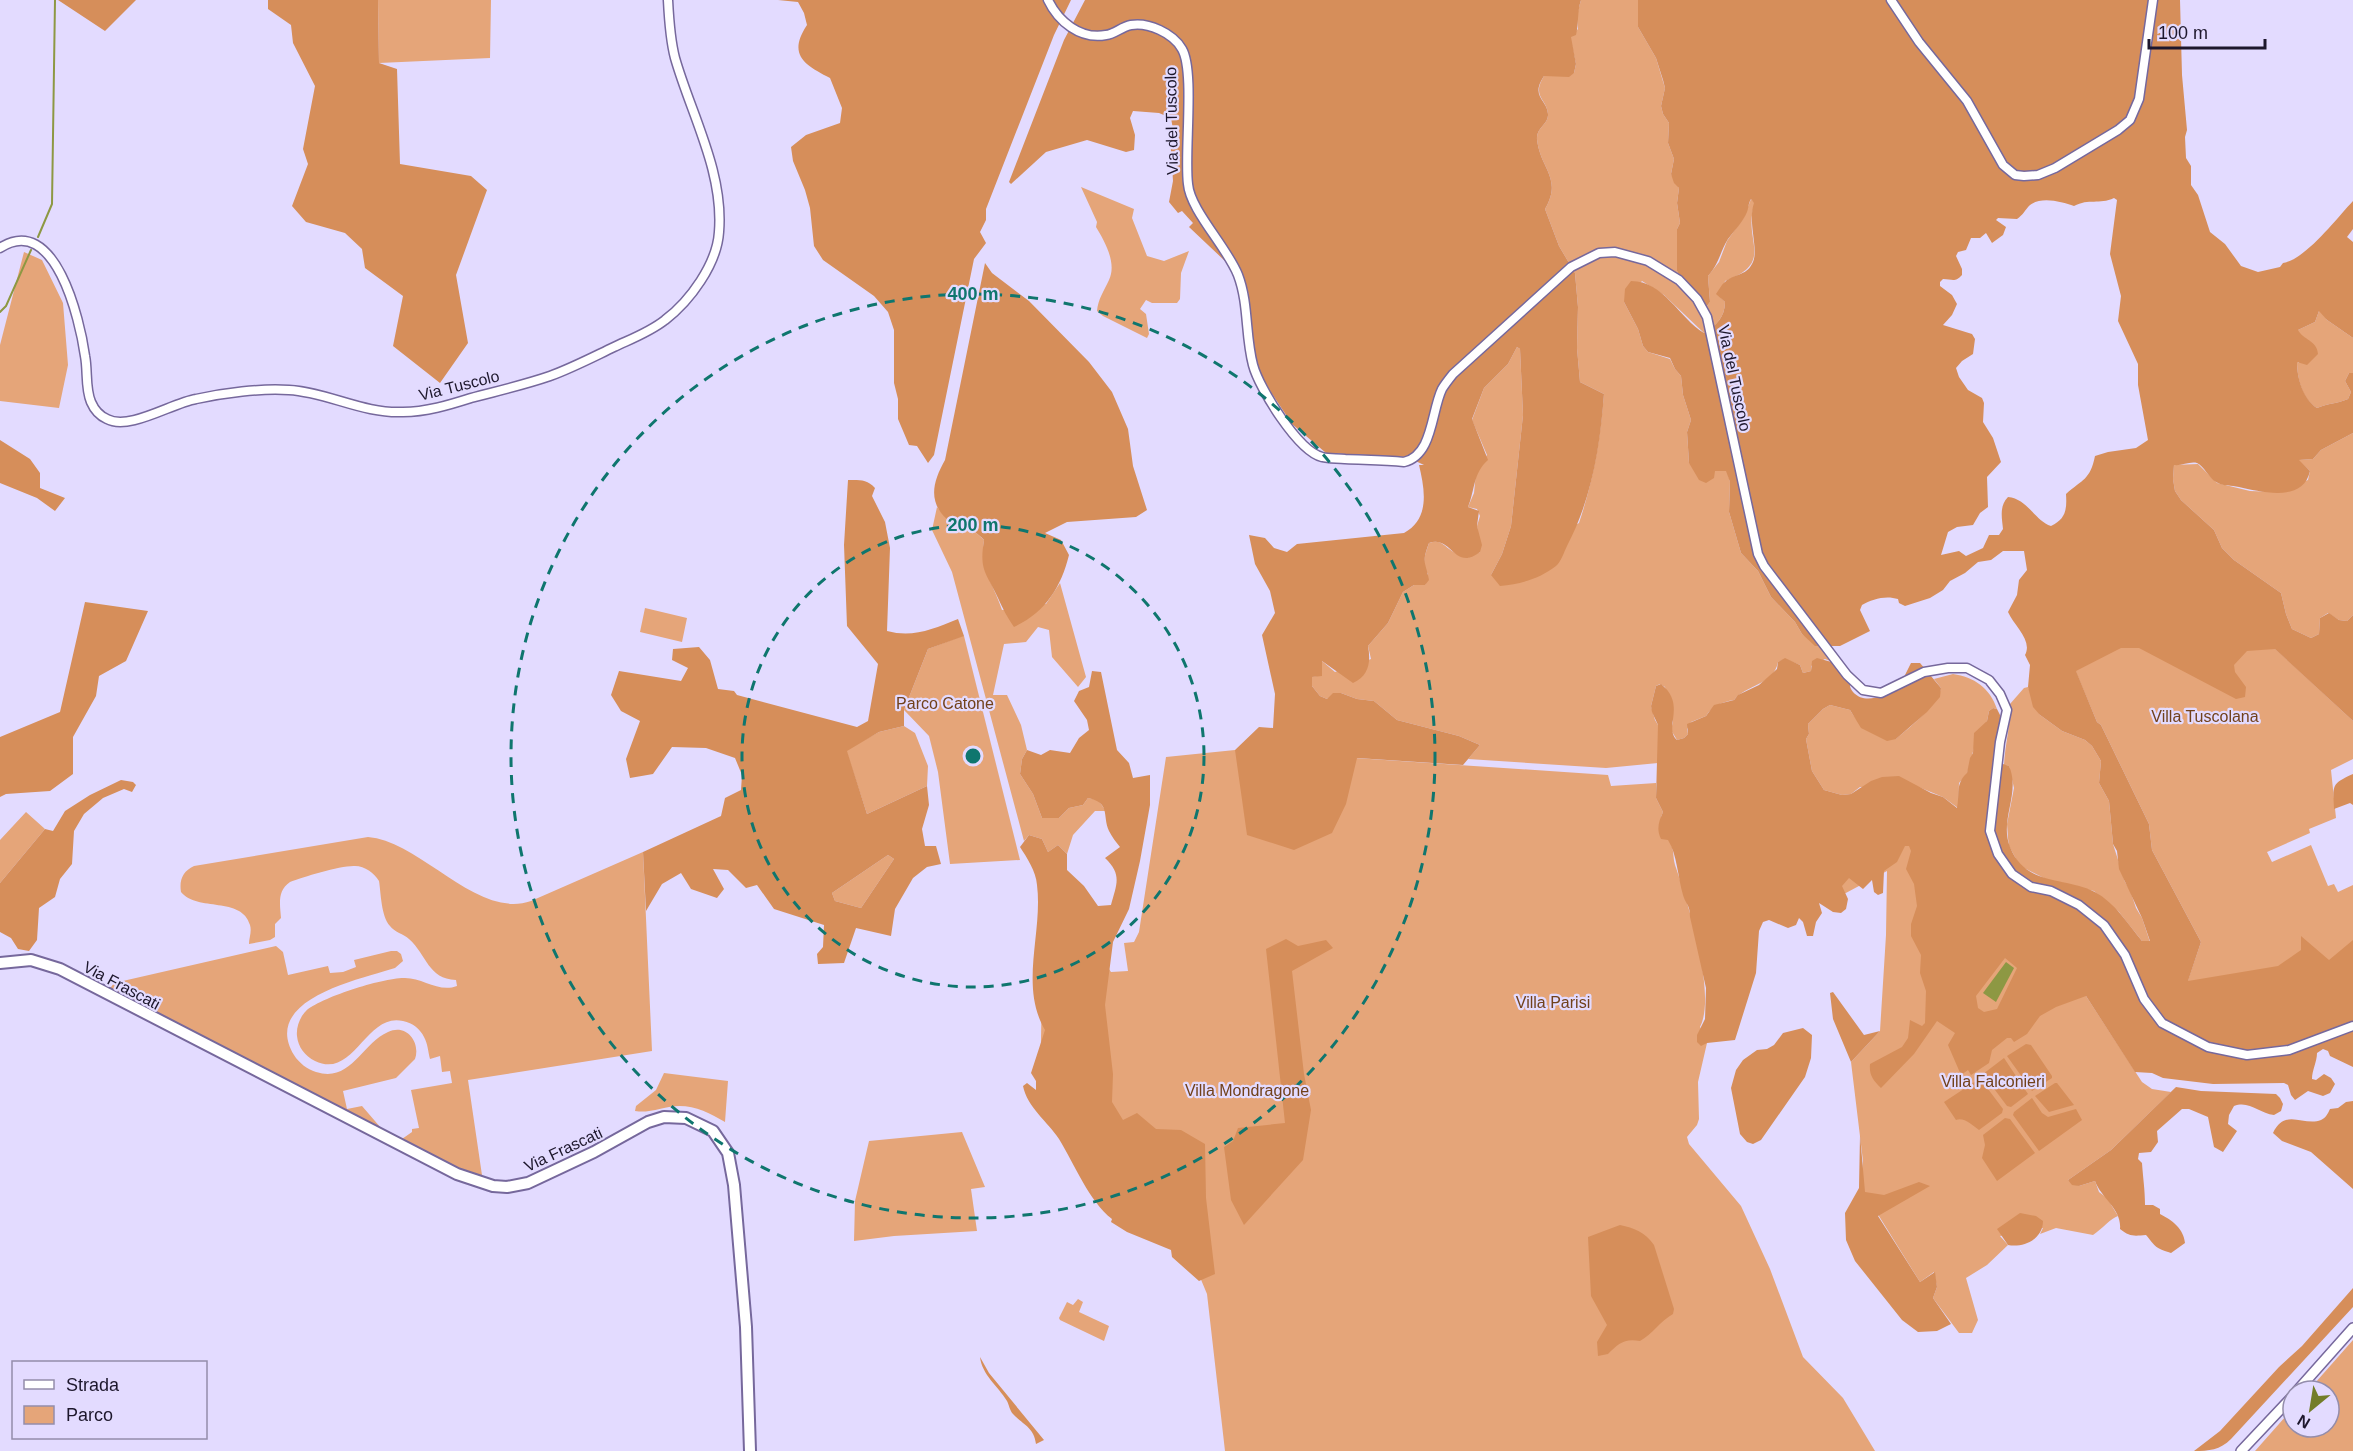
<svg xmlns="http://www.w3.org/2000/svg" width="2353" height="1451" viewBox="0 0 2353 1451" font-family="Arial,sans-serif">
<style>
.green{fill:#e5a579}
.forest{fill:#d68e5a;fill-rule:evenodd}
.water{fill:#8d9843}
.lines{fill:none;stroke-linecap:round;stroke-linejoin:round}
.stream{stroke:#8d9843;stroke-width:2}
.tertiary-casing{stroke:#76689c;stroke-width:11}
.secondary-casing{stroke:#76689c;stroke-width:12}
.primary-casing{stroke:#76689c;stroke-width:14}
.tertiary{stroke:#fff;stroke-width:8}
.secondary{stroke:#fff;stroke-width:9}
.primary{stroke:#fff;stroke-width:10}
.ring{fill:none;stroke:#0f766e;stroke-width:3;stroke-dasharray:10 8}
.labels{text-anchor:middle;stroke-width:4.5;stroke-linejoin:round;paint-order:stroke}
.street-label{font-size:16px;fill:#1d172c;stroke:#e3dbff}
.park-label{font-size:16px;fill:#71411b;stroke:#e3dbff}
.centre{fill:#0f766e;stroke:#e3dbff;stroke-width:3}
.ring-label{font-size:18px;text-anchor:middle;font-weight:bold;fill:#0f766e;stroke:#e3dbff;stroke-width:4.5;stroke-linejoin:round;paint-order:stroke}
</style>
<rect width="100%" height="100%" fill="#e3dbff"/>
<!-- green -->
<path class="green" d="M378 0H491L490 58 379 63Z
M1581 0H1638V27L1656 58 1665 88 1661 106 1663 114 1669 123 1668 143 1674 159 1671 174 1679 188 1677 203 1680 223 1677 229V271L1697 305 1707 306 1710 302 1708 276 1719 262 1727 241 1744 217 1751 199 1755 203C1741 240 1777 262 1725 281L1721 298 1725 302C1725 317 1716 326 1704 333L1664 295 1642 281 1624 302 1638 329 1643 346 1648 352 1670 359 1675 369 1681 376 1683 395 1691 420 1687 432 1689 463 1715 471 1727 470 1730 482 1729 512 1741 553 1758 571 1771 597 1795 622 1802 634 1828 653 1830 661 1825 659 1811 666V671L1803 673 1800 665 1785 659 1778 662C1774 685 1745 685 1734 700 1722 702 1712 706 1706 716L1691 722 1687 729 1688 734 1684 738 1677 740 1671 730 1673 722 1665 687 1660 684 1656 686 1651 706 1655 720 1658 725V763L1606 768 1468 759 1480 745 1459 736 1397 720 1374 701 1357 699 1341 693 1327 699 1320 696 1312 686V677L1322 675V661L1335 672 1371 659 1368 646 1388 623 1403 592 1414 585H1425L1428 574C1421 563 1425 555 1429 543 1441 539 1443 545 1452 551 1456 554 1462 556 1467 558L1480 552 1477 526 1480 516 1477 509 1468 507 1474 493 1476 473 1487 455 1472 420 1484 388 1508 364 1517 347 1520 349 1523 415 1511 526 1502 554 1491 575 1579 523C1594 478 1600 441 1604 394L1580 382 1577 348 1578 307 1575 273 1559 246 1545 209C1563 178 1540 169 1537 139 1536 128 1549 124 1548 114 1547 99 1531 97 1544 76L1574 73 1576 64 1570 37 1578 29 1577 15Z
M1081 187 1134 209 1132 218 1147 256 1164 261 1189 251 1181 273 1180 299 1177 303H1152L1146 300 1140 309 1146 314 1149 334 1147 338 1103 316 1097 311C1098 299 1104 291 1109 280 1117 263 1105 242 1096 227L1097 222Z
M24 252 42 260 63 303 68 365 59 408 0 401V345Z
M2319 311H2321L2327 320 2353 338V373H2349L2345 381 2351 392 2348 399C2337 404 2328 403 2317 408 2302 399 2297 378 2297 361L2299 363 2298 330 2315 322Z
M2353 433V615L2347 621 2339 620 2328 613 2320 618 2319 634 2311 638 2292 629 2286 614 2281 593 2234 560 2222 548 2214 530 2181 500 2175 491 2173 479 2174 465 2198 464 2217 483 2250 491 2275 492 2308 480 2310 471 2298 460 2313 459 2321 450Z
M937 507 951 524 974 531 984 540C979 568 994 585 1002 610L1046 604 1060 583 1086 677 1078 687 1052 657 1049 630 1038 627 1026 642 1004 644 993 695H1007L1021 725 1027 750 1022 759 1020 774 1033 794 1042 818H1059L1069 808 1083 805 1088 798 1098 800 1106 811H1095L1073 835 1067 854 1058 845 1048 852 1042 839 1029 835 1024 841 952 572 932 530Z
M2186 566 2353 721V759L2331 770 2336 818 2309 829 2310 833 2267 852 2272 862 2311 845 2328 886 2334 884 2338 892 2353 885V1004L2182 998 2201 942 2152 850 2149 824 2101 725 2097 722 2047 603Z
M645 608 687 618 682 642 640 632Z
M962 636H964L1020 860 950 864 938 772 929 736 904 710 928 649Z
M1953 674C1974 677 1990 688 1997 709L1993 708 1989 711 1987 721 1974 748 1967 774 1959 783 1958 808 1943 797 1916 786 1860 787 1851 794 1842 795 1824 790 1812 771 1806 739 1809 734 1808 724 1823 709 1830 705 1850 710C1861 729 1876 737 1896 739 1909 728 1939 704 1941 688L1934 679Z
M2028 687 2040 715 2062 731 2085 740 2092 746 2101 761 2099 783 2109 801 2113 844 2125 882 2130 890 2136 908 2142 918 2150 942 2142 941 2119 912 2094 891 2048 880 2020 866 2009 846 2008 838 2007 824 2014 788 2009 766 2004 765C2005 744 2011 724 2010 704L2024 688Z
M904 726 915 733 928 766 927 786 867 814 846 750 879 732Z
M1235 750 1608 775 1611 786 1656 783V798L1663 812 1661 817C1664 827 1669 837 1672 847 1674 853 1673 859 1675 865 1687 900 1717 994 1700 1027L1707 1043 1698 1082 1699 1119 1697 1125 1687 1137 1689 1144 1741 1206 1770 1269 1803 1357 1843 1398 1875 1451H1225L1207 1294 1197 1270 1040 1092 1044 880 1062 899 1111 972 1128 971 1124 943 1134 942 1139 932 1166 757Z
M26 812 45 829 0 883V840Z
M1903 836 2086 996 2142 1082 2152 1089 2171 1092 2111 1150 2068 1180 2079 1186 2095 1181 2099 1192 2107 1198 2118 1216C2111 1218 2102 1229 2093 1235L2056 1228 2040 1234 2043 1228 2000 1236 2008 1245 1987 1265 1966 1278 1978 1320 1972 1333H1959L1933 1298 1937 1287 1934 1272 1920 1282 1864 1192 1862 1175 1863 1161 1851 1062 1880 1031 1886 935 1887 871 1829 902 1804 868Z
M368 837C421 841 477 920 531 901L643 852 652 1051 468 1080 483 1182 402 1143V1139L412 1132V1129L419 1128 411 1090 452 1083 450 1071 442 1072 440 1056 430 1059C428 1052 428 1044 424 1037 420 1029 413 1023 403 1021 366 1012 354 1080 315 1061 305 1056 298 1047 297 1036 296 1027 300 1017 306 1011 319 998 385 977 405 978 423 978 439 993 457 986L456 980C428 979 427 955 409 939 404 934 394 932 390 926 381 916 381 893 379 881 374 873 365 866 355 866 342 865 303 877 290 882 277 891 280 904 281 918L275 924V937L270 940 249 944C249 938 252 932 250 925 242 896 197 912 181 892 179 880 183 871 194 866Z
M888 855 894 859 861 908 835 901 832 893Z
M276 946 283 952 288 975 328 966 330 973 343 972 356 967 354 960 391 951H397L401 954 403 961 395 968C361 979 260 999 294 1055 299 1063 307 1069 316 1072 351 1083 361 1044 388 1032 406 1023 421 1042 415 1059L396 1078 343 1091 347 1109 362 1106 381 1128 109 990 114 983Z
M664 1073 728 1081 725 1122C708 1112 690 1103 669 1107 656 1109 649 1113 635 1111L636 1106 656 1090Z
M962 1132 985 1187 971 1189 977 1231 894 1236 854 1241 855 1201 869 1141Z
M1078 1299 1083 1302 1079 1312 1109 1326 1104 1341 1060 1320 1059 1318 1067 1302 1073 1305Z
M2353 1340V1451H2255L2293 1408V1427H2329V1391H2308Z"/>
<!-- forest -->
<path class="forest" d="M58 0H136L105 31Z
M268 0H378L379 63 397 69 400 164 471 176 487 190 456 275 468 343 440 383 393 346 403 296 365 268 362 249 345 233 306 222 292 206 308 164 303 149 315 86 293 43 291 25 268 9Z
M778 0H1071L1054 35 986 209V220L980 232 986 243 974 259 934 455 928 463 917 446 909 445 898 419V399L894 383V330L888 312 874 296 823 260 814 246 810 208 805 190 793 161 791 147 806 135 840 123 842 108 830 78C805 65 787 55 807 25L804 13 798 2Z
M1085 0H1581C1577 12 1579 23 1576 35L1571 37 1576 64 1574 73 1569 77 1544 76C1530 97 1547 99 1548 114 1549 124 1536 128 1537 139 1540 169 1563 178 1545 209L1559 246 1575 273 1578 307 1577 348 1580 382 1604 394C1600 447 1592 498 1567 546 1564 552 1561 562 1556 566 1539 579 1521 584 1500 586L1491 575 1502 554 1511 526 1523 415 1520 349 1517 347 1508 364 1484 388 1472 419 1488 460C1473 473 1475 490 1468 507L1479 511 1477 526 1482 545 1480 552C1454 572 1452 535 1429 543 1421 564 1426 562 1429 580L1425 585H1414L1403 592 1388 623 1368 646C1371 662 1369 676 1353 683L1322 661V676L1312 677V686L1320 696 1327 699 1333 693H1341L1357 699 1374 701 1397 720 1459 736 1480 745 1463 765 1357 758 1346 804 1332 833 1294 850 1247 835 1235 750 1259 727 1273 728 1275 694 1262 635 1275 613 1270 591 1255 564 1249 535 1265 538 1274 548 1287 552 1297 544 1404 533C1430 519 1425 490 1419 465H1424L1407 457 1326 453 1292 424 1259 374 1253 347 1248 291 1242 273 1226 262 1189 227 1193 223 1182 211 1178 213 1169 202 1173 181 1170 136 1174 135 1171 118 1159 113 1133 111 1130 118 1135 135 1134 150 1126 152 1087 140 1046 152 1011 184 1009 182 1064 40Z
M1638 0H2180L2182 75 2187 130 2185 137 2186 158 2191 166V185L2198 195 2210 232 2225 244 2241 266 2258 272 2280 267 2283 263C2305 260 2337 218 2353 201V229L2347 237 2353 242V338L2327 320 2319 311 2315 322 2298 330C2303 340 2317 340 2318 354L2307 365 2297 362C2297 378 2303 399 2317 408 2328 403 2337 404 2348 399L2351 392 2345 381 2349 373H2353V433L2321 450 2313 459 2299 460 2310 471C2303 503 2262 492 2239 487 2231 485 2224 487 2216 482 2209 478 2204 466 2197 463 2190 461 2182 466 2174 465L2173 479 2175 491 2181 500 2214 530 2222 548 2234 560 2281 593 2286 614 2292 629 2311 638 2319 634 2320 618 2329 613 2339 620 2347 621 2353 615V721L2275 649 2247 651 2234 665 2235 672 2246 687 2245 697 2236 699 2139 648H2121L2076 671 2097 722 2101 725 2149 824 2152 850 2201 942 2188 981 2278 966 2301 950V936L2329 960 2353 940V1067L2330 1056 2328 1051 2323 1049 2317 1053C2317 1062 2312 1070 2312 1079L2316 1080 2324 1074 2331 1078 2335 1084 2330 1093 2323 1096 2308 1091 2295 1100 2291 1095 2288 1085 2284 1083 2213 1084 2163 1078 2152 1073 2135 1072 2086 996 2056 1007 2040 1016 2027 1034 2014 1042 2011 1038H2007L1992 1050 1989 1063 1971 1075 1968 1070 1961 1075 1948 1045 1955 1033 1937 1021 1914 1054 1881 1088C1873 1080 1869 1075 1870 1064L1902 1047 1908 1038 1910 1020 1922 1026 1925 1023 1926 991 1920 973 1921 955 1911 936V924L1917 906 1914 884 1906 869 1911 851 1909 846H1905L1897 862 1884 871 1883 893 1878 895 1874 892 1872 880 1863 889 1849 878 1842 886 1848 899 1846 909 1841 913 1833 912 1819 903 1822 913 1816 922 1813 936H1807L1803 922 1799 918 1796 925 1788 928 1769 920 1763 922 1759 931 1756 973 1735 1040 1707 1043 1701 1046 1697 1042V1035L1705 1019 1706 988 1690 917C1690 904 1686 905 1683 895 1678 878 1677 854 1668 840L1661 839C1656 829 1659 821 1663 812L1656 798 1658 725 1652 712 1651 706 1656 686 1661 684C1687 705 1663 727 1677 740L1684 738 1688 734 1687 724 1706 716 1714 705 1734 700 1738 695 1759 685 1777 669 1778 662 1785 658 1800 665 1803 673 1811 671 1812 661 1817 658 1846 666 1853 675C1850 682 1848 686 1853 692 1866 706 1884 694 1899 690L1903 687 1905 675 1911 663H1920L1941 688 1940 697 1927 712 1896 739 1887 741 1861 728 1850 710 1830 705 1823 709 1808 724 1809 734 1806 739 1812 771 1824 790 1842 795 1851 794 1871 781 1882 777 1899 776 1931 793 1943 797 1957 808C1960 794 1955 784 1967 773L1970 758 1973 753 1974 733 1987 721 1989 711 1993 708 1997 709 2001 717 1994 761 2009 766C2021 793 1999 820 2010 847 2026 887 2065 876 2095 892 2115 903 2128 924 2142 941H2150L2142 918 2119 869 2117 851 2113 844 2109 801 2099 783 2101 761 2092 746 2085 740 2062 731 2040 715 2033 707 2028 687 2030 665 2025 655C2033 640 2014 626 2008 612L2017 595 2019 580 2027 570 2024 551H2003L1991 560 1978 562 1965 573 1950 581 1943 590 1930 598 1905 606 1899 603 1898 599C1886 595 1872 599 1862 605L1860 610 1870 631 1840 646H1815L1802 634 1795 622 1771 597 1758 571 1741 553 1729 512 1730 482 1726 471H1715L1714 478 1706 483 1699 480 1689 463 1687 432 1691 420 1683 395 1681 376 1675 369 1670 358 1648 352 1643 346 1638 329 1624 302 1625 289 1631 281C1664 281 1679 318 1704 333 1716 326 1725 317 1725 302L1716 294C1719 290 1721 285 1725 282 1733 274 1746 276 1752 264 1760 251 1747 223 1754 203L1751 199C1748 204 1749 207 1747 212 1743 222 1734 231 1728 239 1720 252 1719 264 1708 276L1710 302 1707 306H1697L1677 271V229L1680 223 1677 203 1679 188 1674 183 1671 174 1674 159 1668 143 1669 123 1663 114 1661 106 1665 88 1663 80 1656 58 1638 27ZM2114 198 2117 200 2110 254 2121 296 2118 321 2138 364V385L2148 440 2136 448 2108 452 2095 456C2090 480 2083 479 2066 494 2067 509 2066 519 2051 526 2034 520 2028 499 2008 497 1999 506 2002 518 2003 529L1999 535H1989L1983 548 1966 556 1959 551 1941 555 1948 532 1957 527 1973 525 1980 513 1988 507 1987 477 2001 462 1993 438 1983 422 1984 403 1982 398 1968 390 1959 377 1956 368 1962 361 1973 354 1975 339 1972 334 1943 325 1952 315 1957 304 1952 295 1940 286V282L1943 279C1952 279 1955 283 1962 275V269L1956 256 1958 252 1966 250 1971 238H1980L1986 233 1992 243 2003 235 2006 227 1996 220 1998 218 2017 219C2023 215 2025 210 2030 205 2042 196 2062 202 2074 206 2089 198 2099 205 2114 198ZM2005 958 2017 968 1997 1009 1984 1012 1978 1008 1976 996Z
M985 263 992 273 1029 301 1089 362 1112 392 1128 429 1133 466 1147 510 1136 517 1067 522 1045 533 1061 540 1069 555C1061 587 1046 612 1014 627 1007 617 1003 609 998 598 986 572 979 571 984 540 981 537 977 533 973 531 966 528 956 528 951 523 927 504 932 483 945 460Z
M0 440 30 459 40 473V488L65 498 55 511 37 498 0 483Z
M848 480C859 480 867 479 875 488L872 496 885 522 890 548 887 631C913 638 933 629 958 619L964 636 928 649 904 710V726L879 732 847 751 867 814 927 786 929 805 922 829 925 846H936L941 864 927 867 913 878 895 909 891 936 856 928 844 963 818 964 817 954 823 947 824 925 774 909 757 885 746 888 728 870 713 869 724 889 717 898 691 889 681 873 662 884 646 911 643 852 721 816 725 798 741 790 742 775 735 758 706 748 672 747 653 774 630 778 626 759 640 721 621 711 611 695 619 671 681 681 688 668 672 660 673 649 699 647 710 660 718 689 734 691 737 695 857 727 868 721 878 664 847 626 844 545ZM888 855 894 859 861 908 835 901 832 893Z
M85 602 148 611 126 661 99 676 96 696 73 737V774L50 791 6 794 0 797V737L60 712Z
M1092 671 1101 672 1117 750 1129 763 1133 778 1150 775V805L1140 861 1129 909 1113 942 1105 1005 1113 1074 1112 1102 1123 1120 1137 1113 1156 1129 1181 1130 1205 1144 1206 1198 1215 1274 1199 1281 1172 1257 1171 1250 1127 1232 1111 1222 1112 1219C1089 1201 1075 1165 1059 1139 1048 1122 1027 1107 1023 1086L1027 1083 1036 1090V1081L1031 1073 1045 1030C1019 986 1043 933 1037 885 1036 871 1027 858 1020 847L1029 835 1042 839 1048 852 1058 845 1067 854V870L1084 886 1098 906 1111 905C1116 885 1123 875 1105 858L1120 847C1116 842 1112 837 1109 831 1102 815 1111 803 1088 798L1083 805 1069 808 1059 818H1042L1033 794 1020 774 1022 759 1027 750 1041 755 1050 750 1070 753 1079 738 1089 730 1087 720 1074 701 1079 691 1089 687Z
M2353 774V805L2350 803 2334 809C2333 785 2331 784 2353 774Z
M121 780 133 782 136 785 132 792 124 789 103 798 84 814 74 831 72 864 60 879 55 897 39 908 37 940 29 951 18 949 11 938 0 932V883L45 829 53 831 65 811 90 795Z
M1286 939 1298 946 1326 940 1333 948 1292 971 1304 1074 1311 1110 1303 1160 1244 1225 1231 1200 1224 1147 1233 1141 1238 1128 1285 1123 1266 949Z
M1833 992 1864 1035 1880 1031 1851 1062 1833 1019 1830 993Z
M1803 1028 1812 1035 1811 1058 1805 1077 1761 1140 1753 1144 1747 1142 1740 1134 1731 1088 1736 1070 1743 1060 1757 1050 1767 1049 1774 1045 1783 1033Z
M2026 1044 2031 1045 2052 1076V1078L2032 1091 2007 1056Z
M2004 1058 2028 1094 2011 1107 2007 1106 1983 1074Z
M1979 1077 2003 1109 2002 1113 1979 1130C1972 1125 1964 1117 1956 1120L1944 1102 1979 1079Z
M2055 1083H2057L2074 1105 2049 1112 2035 1096Z
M2176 1087 2201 1091 2276 1094 2280 1098 2283 1104 2281 1111 2274 1115C2259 1113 2249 1100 2234 1106L2229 1115 2228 1124 2237 1131 2223 1152 2214 1147 2208 1117 2189 1109H2182L2157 1131 2158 1142 2151 1152 2139 1153 2138 1159 2142 1163C2143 1178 2145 1190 2145 1205H2153L2160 1209V1214C2172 1220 2184 1229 2185 1243L2171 1253C2155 1248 2156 1247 2146 1235 2134 1236 2130 1237 2120 1229 2122 1209 2101 1198 2095 1181L2079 1186 2072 1185 2068 1180 2111 1150Z
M2032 1098 2042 1113 2048 1117 2076 1109 2082 1120 2039 1151 2013 1115 2014 1112Z
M2353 1101V1189L2311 1152 2282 1141 2273 1133C2285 1107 2304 1127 2321 1120 2326 1118 2328 1113 2330 1109L2338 1108 2346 1102Z
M2005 1118 2010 1119 2035 1153 1997 1181 1982 1158 1985 1145 1983 1135Z
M1860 1135 1865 1192 1884 1195 1919 1182 1930 1186 1878 1216 1920 1282 1935 1272 1937 1287 1933 1298 1951 1324 1937 1331 1918 1332 1902 1320 1855 1261 1846 1240 1845 1213 1859 1188Z
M2020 1213 2036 1216 2043 1221C2043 1239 2024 1248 2008 1245L1997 1229Z
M1620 1225C1634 1228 1645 1232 1654 1245L1674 1309 1673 1314C1660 1321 1653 1334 1640 1341 1624 1338 1618 1344 1608 1354L1598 1356 1597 1342 1607 1325 1591 1296 1588 1237Z
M2353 1288V1307L2231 1439C2220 1450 2209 1451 2194 1451L2220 1431 2279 1367 2302 1346Z
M980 1357 989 1373 1044 1440 1036 1444C1034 1427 1023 1425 1013 1414 1010 1411 1009 1405 1007 1401 998 1386 982 1375 980 1357Z"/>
<!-- water -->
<path class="water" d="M2006 962 2014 968 1996 1002 1983 993Z"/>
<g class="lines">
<!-- stream -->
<path class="stream" d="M38 237 52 204 55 0
M0 312 6 306 31 250"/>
<defs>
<path id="tertiary" d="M1048 0C1058 21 1080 40 1106 35 1115 34 1121 27 1131 25 1148 22 1173 33 1182 49 1195 71 1184 154 1188 184 1190 210 1227 247 1238 275 1249 304 1245 335 1253 365 1259 388 1298 451 1322 457 1329 459 1338 458 1345 459 1365 460 1384 460 1404 462 1433 455 1431 412 1442 389 1445 384 1449 379 1453 374L1571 267 1599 253 1615 252 1648 261 1679 280 1697 299 1707 317 1758 554 1764 566 1847 675 1863 690 1881 693 1924 672 1948 668H1967L1989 680 2000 694 2007 710 2000 742 1990 831 1998 854 2012 874 2031 887 2051 891 2079 905 2104 925 2125 955 2144 999 2162 1023 2208 1047 2247 1055 2289 1050 2353 1026
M1891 0 1919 42 1967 101 2003 165 2015 175 2024 176 2038 175 2055 168 2118 130 2130 120 2139 99 2153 0
M0 248C55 212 80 320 85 356 88 371 85 388 91 402 94 409 100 416 107 419 129 431 172 403 196 399 223 393 261 388 289 390 327 392 363 414 403 412 426 412 449 405 471 398 497 391 524 385 550 376 572 368 593 357 614 347 631 339 650 332 665 320 690 301 717 264 719 232 724 172 691 114 675 58 670 39 669 20 668 0"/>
<path id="secondary" d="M2297 1391 2353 1328
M2241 1451 2293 1396"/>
<path id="primary" d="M0 963 31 960 60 969 457 1174 493 1186 507 1187 528 1183 594 1152 648 1122 664 1117 686 1118 713 1131 728 1153 734 1185 746 1327 750 1451"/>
</defs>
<!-- tertiary casing -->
<use href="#tertiary" class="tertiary-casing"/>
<!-- secondary casing -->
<use href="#secondary" class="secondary-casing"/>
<!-- primary casing -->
<use href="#primary" class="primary-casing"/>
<!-- tertiary -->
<use href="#tertiary" class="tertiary"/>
<!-- secondary -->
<use href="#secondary" class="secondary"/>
<!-- primary -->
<use href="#primary" class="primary"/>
</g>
<!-- distance rings -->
<g class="ring">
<circle cx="973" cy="756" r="231"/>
<circle cx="973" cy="756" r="462"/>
</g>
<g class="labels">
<!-- street labels -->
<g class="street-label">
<text transform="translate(1171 121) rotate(-91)" y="6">Via del Tuscolo</text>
<text transform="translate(1735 378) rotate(78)" y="6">Via del Tuscolo</text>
<text transform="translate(459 385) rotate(-14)" y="6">Via Tuscolo</text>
<text transform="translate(122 985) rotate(28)" y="6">Via Frascati</text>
<text transform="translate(563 1149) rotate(-25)" y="6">Via Frascati</text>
</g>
<!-- park labels -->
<g class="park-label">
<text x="945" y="709">Parco Catone</text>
<text x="2205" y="722">Villa Tuscolana</text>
<text x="1553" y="1008">Villa Parisi</text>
<text x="1993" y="1087">Villa Falconieri</text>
<text x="1247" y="1096">Villa Mondragone</text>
</g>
</g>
<circle cx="973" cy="756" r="9" class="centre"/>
<g class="ring-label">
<text x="973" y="300">400 m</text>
<text x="973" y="531">200 m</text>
</g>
<!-- legend -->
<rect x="12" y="1361" width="195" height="78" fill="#e3dbff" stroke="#948dab" stroke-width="1.5"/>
<rect x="24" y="1380" width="30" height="9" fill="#ffffff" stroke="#948dab" stroke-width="1.5"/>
<text x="66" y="1391" font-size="18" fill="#1d172c">Strada</text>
<rect x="24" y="1406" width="30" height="18" fill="#e5a579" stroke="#948dab" stroke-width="1.5"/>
<text x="66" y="1421" font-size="18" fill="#1d172c">Parco</text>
<!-- north arrow -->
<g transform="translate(2311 1409) rotate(210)"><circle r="28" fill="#e3dbff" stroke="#948dab" stroke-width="1.5"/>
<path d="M0-4.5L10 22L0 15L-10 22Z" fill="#737d29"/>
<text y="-9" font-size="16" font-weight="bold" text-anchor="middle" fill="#1d172c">N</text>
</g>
<!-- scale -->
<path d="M2149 39v9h116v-9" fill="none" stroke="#1d172c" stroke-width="3"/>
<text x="2158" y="39" font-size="18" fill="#1d172c" stroke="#e3dbff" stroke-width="4.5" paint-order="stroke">100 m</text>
</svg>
